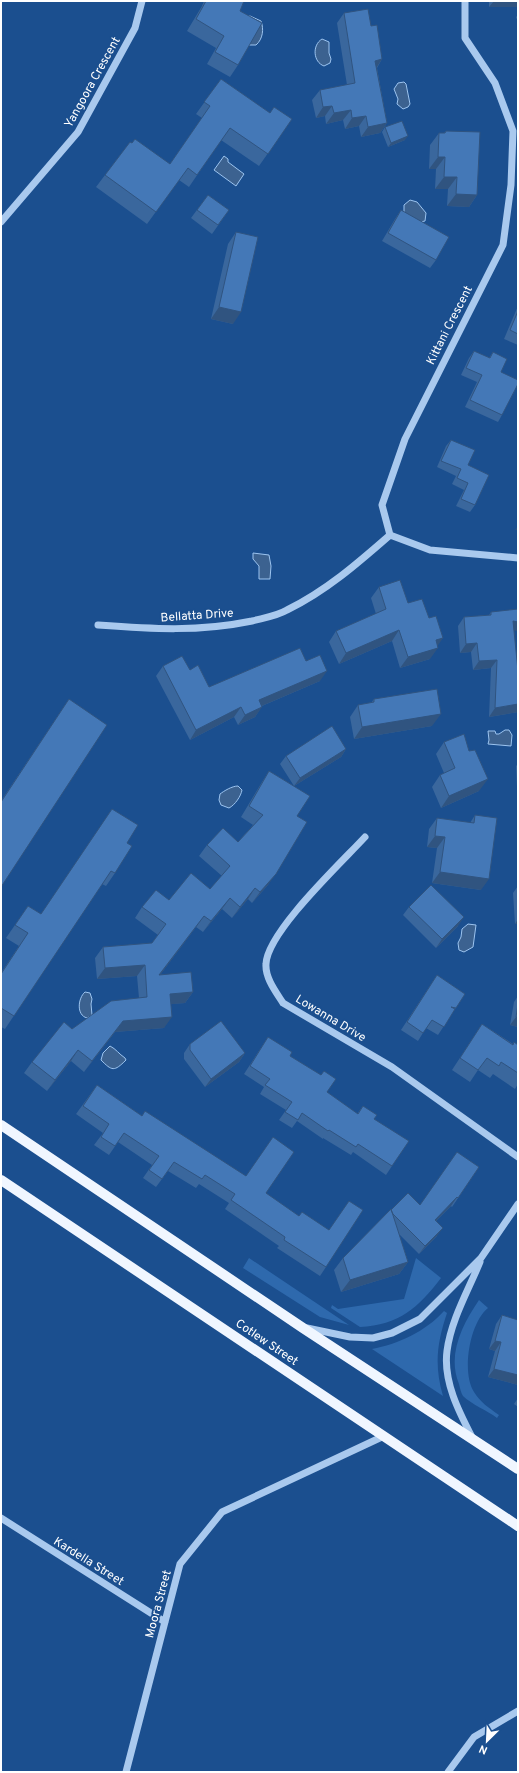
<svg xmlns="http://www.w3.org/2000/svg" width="519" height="1773" viewBox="0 0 519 1773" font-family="Overpass,sans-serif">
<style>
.green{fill:#2e69ad}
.water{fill:#3c6290;stroke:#9cc4f0}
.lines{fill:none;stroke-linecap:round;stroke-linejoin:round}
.minor{stroke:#a9c9ee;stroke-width:7}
.major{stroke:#f0f6ff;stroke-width:10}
.wall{fill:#3a679d}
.shaded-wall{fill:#305480}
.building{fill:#4478b7;stroke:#305480}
.labels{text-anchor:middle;stroke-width:3.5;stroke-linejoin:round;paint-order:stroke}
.street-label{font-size:12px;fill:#fff;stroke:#1b4f8f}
</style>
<rect width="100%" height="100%" fill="#1b4f8f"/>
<!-- green -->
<path class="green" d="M249 1258 349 1325 320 1317 243 1268Z
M416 1258 441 1278C418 1308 399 1325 360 1327L331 1308 332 1305 338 1309 404 1299Z
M479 1300 488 1308C470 1322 461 1372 474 1392 480 1402 489 1408 499 1415L497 1418C488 1411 471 1404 463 1396 461 1393 460 1388 459 1384 447 1355 462 1325 479 1300Z
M444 1311 447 1313C437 1343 434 1365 443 1396L372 1349C398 1344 425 1332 444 1311Z"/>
<!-- water -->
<path class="water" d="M250 16 261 21C264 29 263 39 256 45H249L246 17Z
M322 39 329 42V53L331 59 330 63 324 66C313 62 312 45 322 39Z
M404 82 406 84 410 104 408 107 403 109 397 104 398 99 394 89 398 83Z
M224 156 228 159V162L244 174 236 186 214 170Z
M410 200 417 202 426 213 425 221 420 222 404 213V205Z
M253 553 269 555 271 566 270 579H259V566L253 559Z
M505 730H509L512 735 511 746 488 744 489 740 488 731H495L496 734H499Z
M238 786 242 790C241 796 235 805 229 808L221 805 219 800 220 794C224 791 232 786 238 786Z
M468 924 476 925 473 947 464 952 459 950 458 943 461 937 462 929Z
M85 992 90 993 92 999 91 1004 92 1015 87 1018C76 1015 78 998 85 992Z
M110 1046C116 1049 119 1054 125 1058L126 1060C114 1072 112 1071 101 1060L103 1053Z"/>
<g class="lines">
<!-- minor -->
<path class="minor" d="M465 1V38L495 83 513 131 511 185 503 245 405 439 382 505 390 535 430 550 518 558
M1 222 78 132 135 28 142 1
M98 625C152 629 199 632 252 621 263 618 277 616 287 610 326 591 358 563 390 535
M365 837C342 862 267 932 266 964 265 978 276 992 283 1003L392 1067 518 1157
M307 1328 350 1337 373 1338 392 1333 420 1319 481 1258 518 1204
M472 1437C459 1412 443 1381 447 1351 451 1320 468 1291 480 1262
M1 1518 165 1622
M126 1772 180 1564 222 1512 384 1436
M448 1772 474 1737 518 1711"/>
<!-- major -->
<path class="major" d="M1 1125 303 1328 518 1469
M1 1180 518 1526"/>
</g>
<!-- wall -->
<path class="wall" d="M204 1H244L240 11 238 65 230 77 207 64 216 48 187 31 202 6Z
M489 1H518L517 7H489Z
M344 13 371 26 382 59 377 68 387 123 380 133 361 137 359 126 345 129 343 120 326 124 325 116 316 118 312 100 320 90 347 85 337 23Z
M518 15V22L516 17Z
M221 79 270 113 292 119 259 166 221 140 189 187 179 180 147 224 96 187 105 175 170 164 202 118 196 114Z
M385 127 405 140 388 147 382 132Z
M446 131 477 195 469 207 447 206 448 189H435L436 169H429L430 145 439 133H444Z
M208 195 229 210 212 234 191 218Z
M401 210 436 260 430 268 382 241 395 219Z
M236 232 233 324 211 319 228 244Z
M518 306V345L504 339Z
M474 351 489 358 493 352 501 372 502 415 498 422 465 407 477 382 461 375 469 358Z
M451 440 468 465 475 505 470 512 456 506 464 490 452 484 456 476 437 467 446 446Z
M379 587 408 603 430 659 400 668 392 641 339 664 329 642 336 631 376 614 371 598Z
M491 612 514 631 518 712 489 717 491 668 473 670 471 652 460 653 458 626 464 617 489 615Z
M306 661 320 681 262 706 255 717 238 725 234 717 190 740 156 676 163 666 190 670 209 687Z
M69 699 1 887V801Z
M374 699 432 726 354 739 350 717 358 705 371 703Z
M444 742 469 751 479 791 441 808 432 787 440 775 444 773 436 754Z
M346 749 341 757 294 786 297 816 268 885 252 903 248 899 232 918 222 909 203 932 196 927 160 975 193 992 185 1003 171 1004 164 1028 115 1032 84 1072 71 1061 47 1091 24 1073 32 1062 72 1029 139 998 137 976 97 979 95 958 103 947 152 943 158 935 135 918 142 907 210 889 222 876 199 856 207 845 238 842 253 825 241 817 262 782 269 771 294 786 280 764 286 756Z
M518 764V808L516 766Z
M475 815 481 890 432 883 437 848 427 847 429 829 437 818 470 823Z
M127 843 115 873 106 886 102 884 5 1029 1 1027V973L19 946 6 938 28 906 41 914Z
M518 886V924H515L513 893Z
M409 907 458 926 436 948 403 915Z
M437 975 465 994 438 1035 426 1028 418 1041 401 1030Z
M518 996V1027L510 1025 514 1002Z
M482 1024 513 1044 514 1042 518 1045V1084L515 1089 493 1074 490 1078 478 1070 470 1082 452 1070Z
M268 1037 290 1056 327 1092 357 1114 363 1106 374 1119 392 1166 386 1175 353 1152 351 1155 323 1138V1139L297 1121 292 1128 279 1120 286 1110 260 1094 264 1087 244 1074Z
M190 1044 245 1053 239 1062 205 1087 184 1059V1053Z
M97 1085 142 1116 266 1193 326 1267 320 1276 277 1248 279 1246 225 1209 229 1203 199 1184 196 1188 168 1171 156 1187 143 1178 152 1165 118 1142 109 1155 94 1145 103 1133 76 1114Z
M479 1167 452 1207 451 1206 436 1221 437 1236 419 1254 399 1234 408 1262 399 1274 341 1292 334 1270 343 1258 391 1210 420 1205Z
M502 1315 518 1320V1385L488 1377 495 1351 489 1349 496 1324Z
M518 1398V1407L514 1404Z"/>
<!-- shaded-wall -->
<path class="shaded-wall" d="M494 1H518V5L517 7H489Z
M382 59 375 70V61Z
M332 106 325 116 316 118 323 107Z
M351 110 343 120 326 124 334 113Z
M366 116 359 126 345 129 352 118Z
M387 123 380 133 361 137 368 127Z
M408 136 405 140 388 147 391 143Z
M438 157H445L436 169H429Z
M444 177H457L448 189H435Z
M456 194 477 195 469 207 447 206Z
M219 307 241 312 233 324 211 319Z
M518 526V530H515Z
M513 621 518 622V631L507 630Z
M399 630 392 641 339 664 346 653Z
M443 638 436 648H438L430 659 400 668 408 657 436 640Z
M477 643 471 652 460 653 466 644Z
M497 660 491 668 473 670 479 661Z
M327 671 320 681 252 710 259 700Z
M518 704V712L489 717 495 708Z
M241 707 234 717 190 740 196 730Z
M262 707 255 717 238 725 245 715Z
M441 714 432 726 354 739 362 727Z
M346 749 341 757 294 786 300 778Z
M488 779 479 791 441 808 449 796Z
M435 836 445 837 437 848 427 847Z
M440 872 489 879 481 890 432 883Z
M276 874 268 885 252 903 260 892Z
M255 888 248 899 232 918 240 907Z
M230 898 222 909 203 932 211 921Z
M204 916 196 927 152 986 159 975Z
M464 917 458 926 436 948 442 939Z
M518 919V924H515Z
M145 965 137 976 97 979 105 968Z
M193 992 185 1003 162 1005 170 994Z
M172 1017 164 1028 115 1032 84 1072 92 1061 123 1021Z
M516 1017H518V1027L510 1025Z
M78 1050 71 1061 47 1091 55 1080Z
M245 1053 239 1062 205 1087 211 1079Z
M457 1197 451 1206 429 1228 435 1220Z
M443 1228 437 1236 419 1254 425 1246Z
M408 1262 399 1274 341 1292 350 1280Z
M495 1341 501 1342 495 1351 489 1349Z
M494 1369 518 1375V1385L488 1377Z"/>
<!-- building -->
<path class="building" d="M206 1H244L240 11 262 23 238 65 215 52 224 36 196 19Z
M368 9 371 26 377 25 382 59 375 61 387 123 368 127 366 116 352 118 351 110 334 113 332 106 323 107 320 90 355 83 344 13Z
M221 79 270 113 274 107 292 119 268 154 230 128 197 175 188 168 156 212 105 175 130 142 132 143 135 139 170 164 210 106 204 102Z
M402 121 408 136 391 143 385 127Z
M446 131 480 132 477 195 456 194 457 177H444L445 157H438L439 133H445Z
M208 195 229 210 218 225 197 210Z
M401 210 449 237 436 260 388 233Z
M236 232 258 237 241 312 219 307Z
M518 311V334L510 330Z
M474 351 490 358 493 352 507 359 501 372 518 380V384L502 415 470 400 482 375 466 368Z
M451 440 475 450 468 465 489 475 475 505 461 499 468 483 457 478 461 469 441 461Z
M400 580 408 603 422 599 429 618 436 616 443 638 436 640 438 648 408 657 399 630 346 653 336 631 386 609 379 587Z
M518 609V622L513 621 518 671V704L495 708 497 660 479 661 477 643 466 644 464 617 491 615V612Z
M300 648 306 661 320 655 327 671 259 700 262 707 245 715 241 707 196 730 163 666 182 656 190 670 198 665 209 687Z
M437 689 441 714 362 727 358 705 374 702V699Z
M69 699 107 725 1 887V802Z
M332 726 346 749 300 778 286 756Z
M464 734 469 751 475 750 488 779 449 796 440 775 455 768 444 742Z
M269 771 310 796 297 816 307 822 276 874 260 892 255 888 240 907 230 898 211 921 204 916 159 975 191 972 193 992 170 994 172 1017 123 1021 92 1061 78 1050 55 1080 32 1062 64 1022 72 1029 111 1001 147 997 145 965 105 968 103 947 152 943 166 924 142 907 156 890 169 900 191 873 210 889 230 866 207 845 223 828 238 842 263 815 249 806Z
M112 809 138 825 127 843 132 846 115 873 111 871 14 1016 1 1008V974L28 933 15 925 28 906 41 914Z
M475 815 497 818 489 879 440 872 445 837 435 836 437 818 474 823Z
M431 885 464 917 442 939 409 907Z
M437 975 465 994 456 1008 451 1007 455 1009 444 1027 432 1020 423 1033 407 1022Z
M518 1004V1017H516Z
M221 1021 245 1053 211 1079 190 1050V1044Z
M482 1024 513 1045 514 1042 518 1045V1073L501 1062 499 1066 487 1058 478 1070 460 1058Z
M268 1037 292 1052 290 1056 321 1075 324 1071 336 1079 327 1092 358 1114 363 1106 377 1115 374 1119 409 1141 392 1166 358 1144 356 1147 329 1130 328 1131 302 1113 298 1120 285 1112 292 1102 265 1085 270 1079 250 1066Z
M97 1085 142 1116 145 1111 246 1176 273 1137 294 1152 266 1193 299 1216 302 1212 329 1230 349 1201 363 1210 326 1267 284 1240 285 1237 231 1200 235 1194 205 1175 202 1179 174 1162 162 1179 149 1170 159 1156 124 1133 115 1146 101 1137 109 1124 83 1106Z
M457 1152 479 1167 458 1198 457 1197 435 1220 443 1228 425 1246 393 1214 391 1210 408 1193 420 1205Z
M391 1209 408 1262 350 1280 343 1258Z
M502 1315 518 1320V1375L494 1369 501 1342 495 1341Z"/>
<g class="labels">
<!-- street labels -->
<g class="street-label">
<text transform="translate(92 82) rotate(-61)" y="4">Yangoora Crescent</text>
<text transform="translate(449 325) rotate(-63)" y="4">Kittani Crescent</text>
<text transform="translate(197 615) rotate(-4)" y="4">Bellatta Drive</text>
<text transform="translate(331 1018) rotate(31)" y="4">Lowanna Drive</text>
<text transform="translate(267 1342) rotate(34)" y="4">Cotlew Street</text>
<text transform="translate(89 1561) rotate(32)" y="4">Kardella Street</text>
<text transform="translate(158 1604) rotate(-75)" y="4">Moora Street</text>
</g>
</g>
<!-- border -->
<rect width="519" height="1773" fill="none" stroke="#ffffff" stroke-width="4"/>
<!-- north arrow -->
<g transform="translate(487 1741) rotate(204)" stroke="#1b4f8f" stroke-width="3" paint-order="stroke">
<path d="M0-3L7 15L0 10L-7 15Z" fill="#ffffff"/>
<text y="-6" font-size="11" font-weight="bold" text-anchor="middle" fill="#ffffff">N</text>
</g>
</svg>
